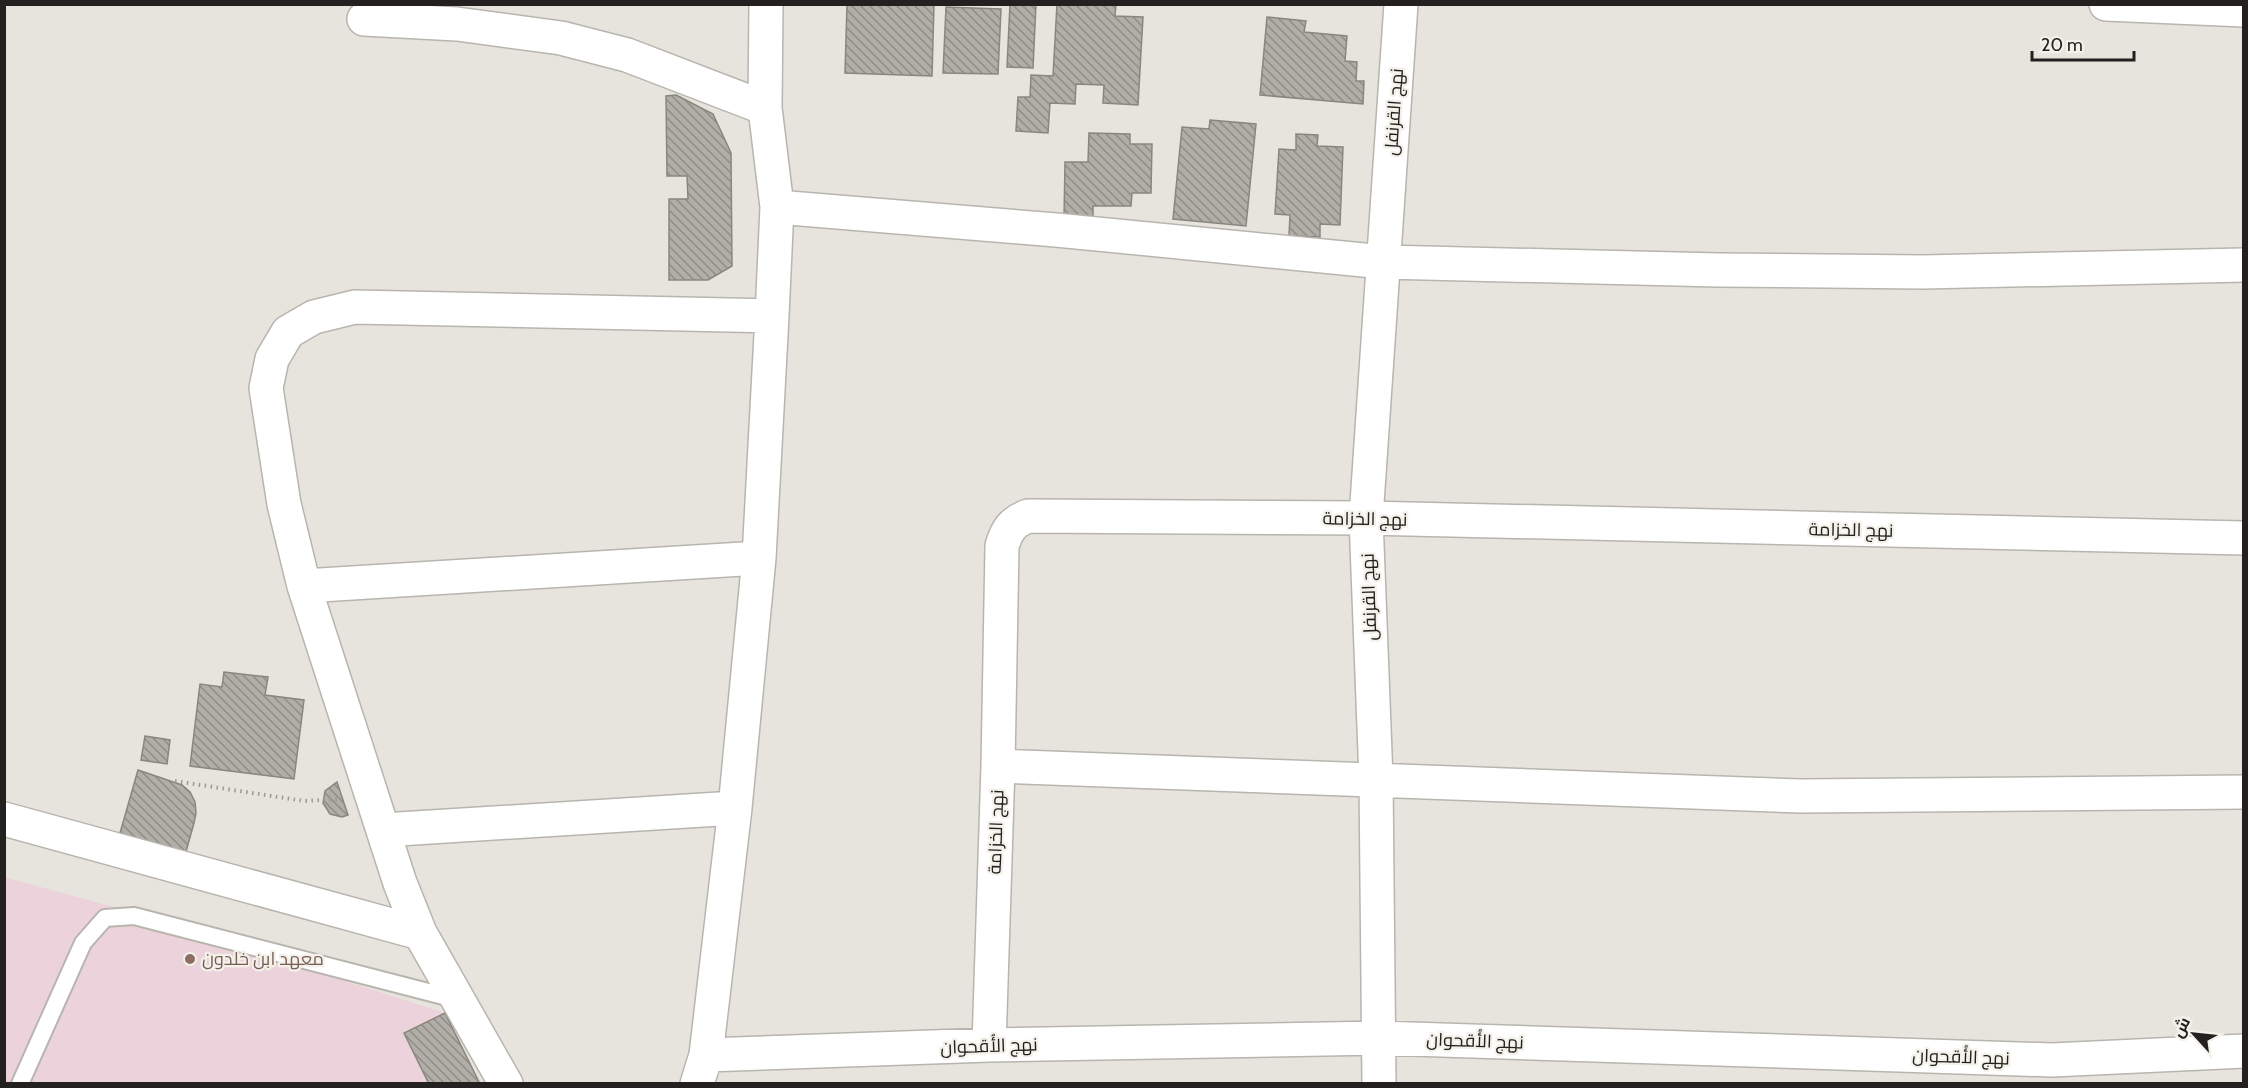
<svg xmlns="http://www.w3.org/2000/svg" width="2248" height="1088" viewBox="0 0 2248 1088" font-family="Cabin,Cairo,sans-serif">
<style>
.education{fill:#ebd2db}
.building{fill:url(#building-back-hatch);stroke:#898680;stroke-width:1.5}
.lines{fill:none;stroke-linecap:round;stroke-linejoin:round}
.service-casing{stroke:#b8b5af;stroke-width:20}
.minor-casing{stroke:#b8b5af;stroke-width:36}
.path{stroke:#9b9994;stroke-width:4;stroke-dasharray:1.5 4.5;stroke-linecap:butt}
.service{stroke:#fff;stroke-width:16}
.minor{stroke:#fff;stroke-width:33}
.education-dot{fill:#8d6e63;stroke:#f4f1ea;stroke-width:2}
.labels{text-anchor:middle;stroke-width:4.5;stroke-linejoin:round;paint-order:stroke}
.street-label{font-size:18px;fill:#22211f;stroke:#f4f1ea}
.education-label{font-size:18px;fill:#785e54;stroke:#f4f1ea;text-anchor:start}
</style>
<defs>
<pattern id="building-back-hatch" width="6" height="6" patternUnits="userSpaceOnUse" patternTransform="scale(1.5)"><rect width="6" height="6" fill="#b1aea7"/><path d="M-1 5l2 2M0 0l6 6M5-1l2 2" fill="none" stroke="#908d87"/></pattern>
</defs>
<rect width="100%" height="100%" fill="#e6e4dc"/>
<!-- education -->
<path class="education" d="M4 877 110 906 445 1013 480 1083H5Z"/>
<!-- building -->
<path class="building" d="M847 4H934L932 76 845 73Z
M1010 4H1036L1033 68 1007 67Z
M1057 4H1116L1115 16 1143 17 1138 105 1103 103 1104 85 1076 84 1075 104 1050 103 1048 133 1016 131 1018 97H1030L1031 75 1053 76Z
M946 7 1001 9 998 74 943 73Z
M1267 17 1306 21 1304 32 1347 36 1345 61 1357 62 1356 81H1364L1363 104 1260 95Z
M676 95 713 114 731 153 732 266 708 280H669V199H688L687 176H667L666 96Z
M1210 120 1256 124 1246 226 1173 219 1182 127 1209 129Z
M1089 133 1130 134V144H1152L1151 193H1132L1131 206H1093V219L1064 218 1065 162H1088Z
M1296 134 1318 135 1317 146 1343 147 1340 225 1320 224V237L1289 236 1290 215 1275 214 1279 149 1296 150Z
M224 672 268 677 265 695 304 700 294 779 190 766 200 684 222 687Z
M145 736 170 740 167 764 141 760Z
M138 770 182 785 190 792 195 802 196 813 194 823 182 866 116 847Z
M337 782 348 815 342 817 330 814 323 803 325 791Z
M445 1013 480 1084H429L404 1033Z"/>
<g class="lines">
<defs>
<path id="service" d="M20 1084 83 943 105 918 134 916 455 999"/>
<path id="minor" d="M2106 4 2244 10
M364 19 457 24 561 38 627 55 765 108
M777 207 1056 230 1384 262 1718 270 1923 272 2244 265
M304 586 759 558
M998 766 1800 796 2244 792
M4 819 420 933
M383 830 735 808
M989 1045 998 766 1002 546C1007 530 1012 522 1028 516L1366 518 2244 538
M706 1055 989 1045 1380 1038 2052 1060 2244 1051
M506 1084 420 933 400 883 304 586 284 504 266 388 272 359 288 332 314 317 355 307 772 316
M697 1084 706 1055 735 808 759 558 772 316 777 207 765 108 766 4
M1379 1084 1376 779 1366 518 1401 4"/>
</defs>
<!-- service casing -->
<use href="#service" class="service-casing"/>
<!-- minor casing -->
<use href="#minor" class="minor-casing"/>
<!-- path -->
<path class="path" d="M175 781 304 801 338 799"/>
<!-- service -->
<use href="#service" class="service"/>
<!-- minor -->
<use href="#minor" class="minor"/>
</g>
<!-- markers -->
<circle class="education-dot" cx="190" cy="959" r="6"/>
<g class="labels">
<!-- street labels -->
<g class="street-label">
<text transform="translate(1394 112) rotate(-86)" y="6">نهج القرنفل</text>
<text transform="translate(1365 519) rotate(1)" y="6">نهج الخزامة</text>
<text transform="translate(1851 530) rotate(1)" y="6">نهج الخزامة</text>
<text transform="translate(1369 597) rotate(-92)" y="6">نهج القرنفل</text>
<text transform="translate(996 832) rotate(-88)" y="6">نهج الخزامة</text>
<text transform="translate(1475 1041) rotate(2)" y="6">نهج الأُقحوان</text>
<text transform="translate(989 1046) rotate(-2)" y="6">نهج الأُقحوان</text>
<text transform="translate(1961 1057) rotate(2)" y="6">نهج الأُقحوان</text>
</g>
<!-- education labels -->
<g class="education-label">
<text x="202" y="965">معهد ابن خلدون</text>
</g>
</g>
<!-- border -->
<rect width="2248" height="1088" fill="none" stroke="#22211f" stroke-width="12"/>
<!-- north arrow -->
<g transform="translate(2194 1034) rotate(297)" stroke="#f4f1ea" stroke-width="4.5" paint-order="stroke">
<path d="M0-4.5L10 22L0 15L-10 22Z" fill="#22211f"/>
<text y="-9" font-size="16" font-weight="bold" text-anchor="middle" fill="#22211f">ش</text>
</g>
<!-- scale -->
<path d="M2032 51v9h102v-9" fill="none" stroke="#22211f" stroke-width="3"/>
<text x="2041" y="51" font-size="18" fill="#22211f" stroke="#f4f1ea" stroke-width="4.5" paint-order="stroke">20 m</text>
</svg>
